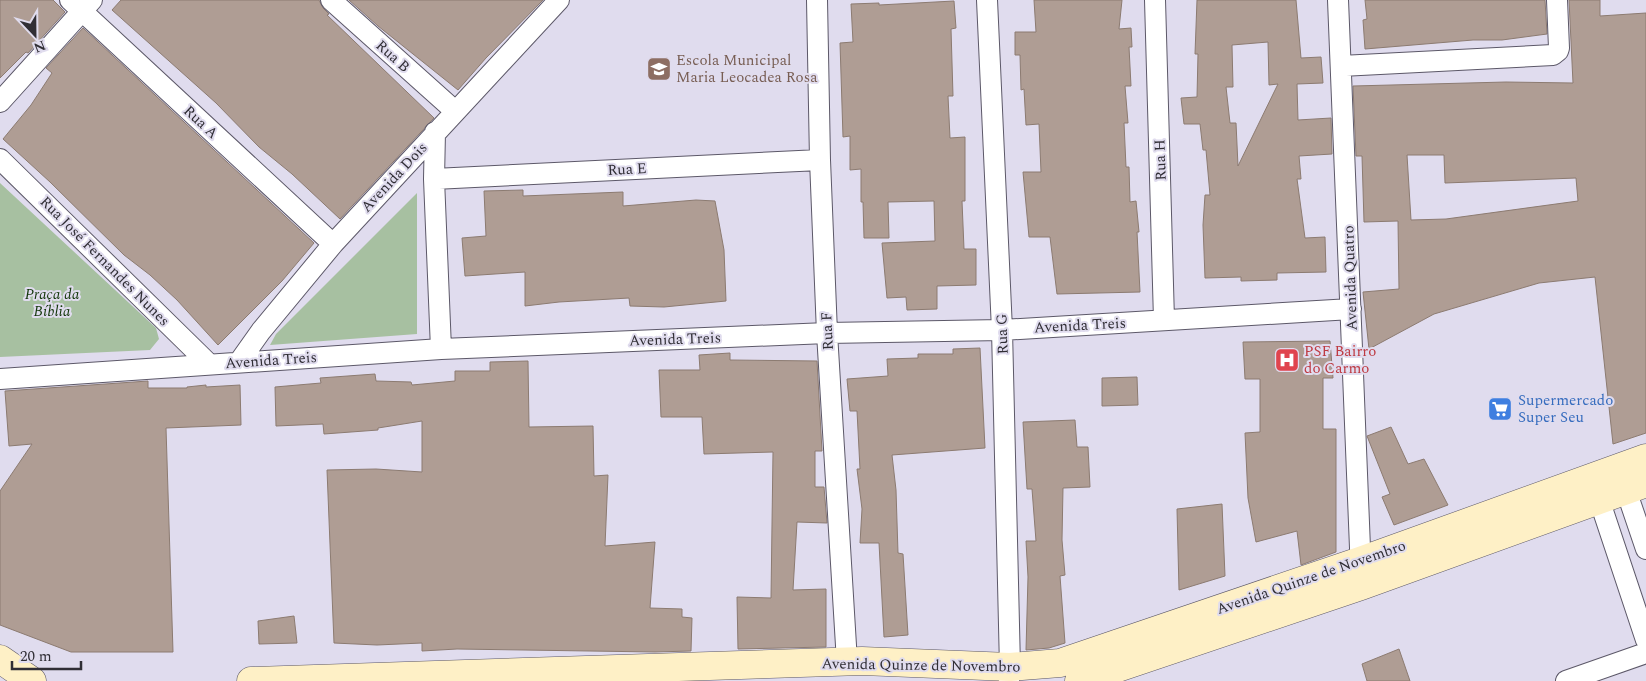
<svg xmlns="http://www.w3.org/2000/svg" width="1646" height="681" viewBox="0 0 1646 681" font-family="Spectral,serif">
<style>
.green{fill:#a7c0a1}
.building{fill:#af9d94;stroke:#8c7b71;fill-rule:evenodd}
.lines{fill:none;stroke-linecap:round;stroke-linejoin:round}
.street-casing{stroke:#5c5868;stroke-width:22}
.secondary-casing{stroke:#5c5868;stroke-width:29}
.street{stroke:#fff;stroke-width:20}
.secondary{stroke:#fef0c6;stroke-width:28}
.labels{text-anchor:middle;stroke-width:4;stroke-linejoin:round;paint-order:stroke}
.street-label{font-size:15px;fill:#302e35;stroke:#e0dcee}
.education-label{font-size:15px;fill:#785e54;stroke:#e0dcee;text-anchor:start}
.park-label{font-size:15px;font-style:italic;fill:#113508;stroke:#e0dcee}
.health-label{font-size:15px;fill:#be3a42;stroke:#e0dcee;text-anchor:start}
.shop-label{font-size:15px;fill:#366cbe;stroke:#e0dcee;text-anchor:start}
</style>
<rect width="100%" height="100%" fill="#e0dcee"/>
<!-- green -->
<path class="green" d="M0 183 156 328 159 339 150 350 0 357Z
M417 193V334L270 345 276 334Z"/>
<!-- building -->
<path class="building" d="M0 0H53L65 12 28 53 26 52 0 78Z
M121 0H319L323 8 329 14 327 15 434 118 340 219 292 174 259 147 216 103 112 10Z
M349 0H543L486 58 458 90 378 26Z
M1034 0H1122L1119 29 1131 28 1132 47H1129L1131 86H1125L1128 123H1124L1126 167H1129L1130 202 1136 201 1139 232H1137L1140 292 1057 294 1050 237H1029L1023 172H1041L1039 124 1026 125 1024 89 1021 90 1020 55H1015V32H1036Z
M1197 0H1296L1301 58 1321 57 1323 83 1297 84 1298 120 1331 118 1332 154 1299 156 1301 179H1297L1305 238 1325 237 1326 272 1277 273V280L1241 281V277L1205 278 1203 225 1205 195H1210L1206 150H1203L1200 124H1184L1181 98 1197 97 1198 54H1195ZM1268 42 1269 85 1278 84 1238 166 1236 123H1230L1226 87H1233L1232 45Z
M1365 0H1545L1547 34 1502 40H1473L1365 49 1363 20 1367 19Z
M1569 0H1600V16L1646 13V433L1613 444 1595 277 1539 283 1434 314 1369 349 1363 292 1399 289 1398 221 1364 222 1362 156H1356L1353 86 1506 82 1573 83ZM1407 155H1444L1445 183 1576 178 1578 201 1446 219 1411 220Z
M954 1 956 28 951 29 953 96H948L950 138 965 137V201H962L964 249H976V285L937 286V309L907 310 906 297 887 298 882 243 935 241 934 201 888 202 889 238H864L863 202H861V169L850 170V136L843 137 840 43 853 42 851 4 879 3V5Z
M83 28 314 243 282 281 218 345 177 300 150 275 124 255 50 182 3 139 31 105 52 73 46 68Z
M523 190V196L623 192V206L696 200 715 201 724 250 726 301 664 307 630 306 629 298 559 302 525 306V272L465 276 462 238 486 236 484 191Z
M1330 341 1333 378H1323V429H1336V552L1301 565 1297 531 1256 542 1248 498 1245 433 1260 432V379H1245L1243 342Z
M980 348 985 448 892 455 896 490 898 553 903 554 908 635 884 637 879 543H860L862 509 857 469H860L857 411H850L847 379 888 376 887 359 918 358V354H953V349Z
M730 353V360L817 361 822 451H815V487H824L827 523 797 522 793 590 826 589V647L738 649 737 597 771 598 773 452 704 454 702 417H661L659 370H700L699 355Z
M528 361 529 427 593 426 594 476 608 475 605 546 655 542 650 608 682 609V617L692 618 691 651 655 652 457 649 422 651V643L377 645 334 643 327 470 376 469 422 472V421L378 428V430L324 434 323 424 276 426 275 387 321 383 320 378 375 374 376 381 411 382 412 385 455 381V371H490V362Z
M1137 377 1138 405 1102 406V378Z
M148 381V388H187V387L206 385V387L240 385 241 425 166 428 173 652H71L0 625V491L32 444 9 446 5 391Z
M1075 420 1077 447H1088L1090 487 1063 488 1062 540 1065 575 1060 576 1065 643 1049 648 1026 650 1028 577 1026 541H1036L1032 489H1027L1023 422Z
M1391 427 1408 464 1424 459 1448 505 1394 525 1382 497 1390 494 1367 436Z
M1222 504 1225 576 1179 590 1177 509Z
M294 616 297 643 259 644 258 621Z
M1399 649 1410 681H1367L1362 664Z"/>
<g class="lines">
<defs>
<path id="street" d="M70 0 333 244
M331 0 455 111
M817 0 820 160 827 333 847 662
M987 0 1002 330 1010 667 1009 681
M1155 0 1164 320
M1338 0 1361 573
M1341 66 1553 55 1558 51 1559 48 1557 0
M0 102 92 0
M435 132 434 179 441 349
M0 159 209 364
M434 179 820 160
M239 362 261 331 333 244 559 0
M0 379 441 349 827 333 1002 330 1351 309
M1626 490 1646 549
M1599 499 1646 640
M1566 681 1646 653"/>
<path id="secondary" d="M0 659 32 681
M251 681 862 661 1010 667 1060 663 1360 561 1646 458
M1079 681 1361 586 1646 483"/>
</defs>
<!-- street casing -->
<use href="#street" class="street-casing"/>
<!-- secondary casing -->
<use href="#secondary" class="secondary-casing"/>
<!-- street -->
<use href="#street" class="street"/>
<!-- secondary -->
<use href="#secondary" class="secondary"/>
</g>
<!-- icons -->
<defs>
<symbol id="school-square" viewBox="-11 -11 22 22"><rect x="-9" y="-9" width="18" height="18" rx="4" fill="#8d6e63" stroke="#e0dcee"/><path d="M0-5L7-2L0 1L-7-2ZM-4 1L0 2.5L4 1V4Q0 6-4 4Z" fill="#fff"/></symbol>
<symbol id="hospital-square" viewBox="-11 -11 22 22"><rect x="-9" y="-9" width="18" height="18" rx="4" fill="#e0444e" stroke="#e0dcee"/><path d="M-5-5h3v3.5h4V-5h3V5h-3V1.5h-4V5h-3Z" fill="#fff"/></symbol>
<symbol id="supermarket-square" viewBox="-11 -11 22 22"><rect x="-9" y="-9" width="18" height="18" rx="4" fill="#3f7fe0" stroke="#e0dcee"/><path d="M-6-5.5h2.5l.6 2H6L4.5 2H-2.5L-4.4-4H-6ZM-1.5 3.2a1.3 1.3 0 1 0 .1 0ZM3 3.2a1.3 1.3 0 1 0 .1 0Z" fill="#fff"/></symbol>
</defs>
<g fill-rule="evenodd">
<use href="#school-square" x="645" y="55" width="28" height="28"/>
<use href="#hospital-square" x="1273" y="346" width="28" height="28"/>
<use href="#supermarket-square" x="1486" y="395" width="28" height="28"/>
</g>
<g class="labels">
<!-- street labels -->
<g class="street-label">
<text transform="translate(393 56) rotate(42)" y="5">Rua B</text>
<text transform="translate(201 122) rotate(43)" y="5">Rua A</text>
<text transform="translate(1160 160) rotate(-92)" y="5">Rua H</text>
<text transform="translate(627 169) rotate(-3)" y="5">Rua E</text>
<text transform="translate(394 177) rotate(-47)" y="5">Avenida Dois</text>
<text transform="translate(105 261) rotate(45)" y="5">Rua José Fernandes Nunes</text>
<text transform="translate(1350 278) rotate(-92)" y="5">Avenida Quatro</text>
<text transform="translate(1080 325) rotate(-3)" y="5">Avenida Treis</text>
<text transform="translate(827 331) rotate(-93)" y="5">Rua F</text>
<text transform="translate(1002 334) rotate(-92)" y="5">Rua G</text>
<text transform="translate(675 339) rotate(-2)" y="5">Avenida Treis</text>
<text transform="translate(271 360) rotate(-4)" y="5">Avenida Treis</text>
<text transform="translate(1311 577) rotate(-19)" y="5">Avenida Quinze de Novembro</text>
<text transform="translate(921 665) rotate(1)" y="5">Avenida Quinze de Novembro</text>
</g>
<!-- education labels -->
<g class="education-label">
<text x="676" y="65">Escola Municipal<tspan x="676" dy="17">Maria Leocadea Rosa</tspan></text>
</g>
<!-- park labels -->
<g class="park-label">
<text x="52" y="299">Praça da<tspan x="52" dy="17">Bíblia</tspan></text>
</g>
<!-- health labels -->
<g class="health-label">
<text x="1304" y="356">PSF Bairro<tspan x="1304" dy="17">do Carmo</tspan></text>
</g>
<!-- shop labels -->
<g class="shop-label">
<text x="1518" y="405">Supermercado<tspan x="1518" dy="17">Super Seu</tspan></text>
</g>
</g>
<!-- north arrow -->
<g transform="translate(35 35) rotate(158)" stroke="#e0dcee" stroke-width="4" paint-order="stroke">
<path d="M0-4L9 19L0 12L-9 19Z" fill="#302e35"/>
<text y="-8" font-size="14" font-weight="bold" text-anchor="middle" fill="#302e35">N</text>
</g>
<!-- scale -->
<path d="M12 661v8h69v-8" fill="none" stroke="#302e35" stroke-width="2.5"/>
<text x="20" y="661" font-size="15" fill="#302e35" stroke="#e0dcee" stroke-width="4" paint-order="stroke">20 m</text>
</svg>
